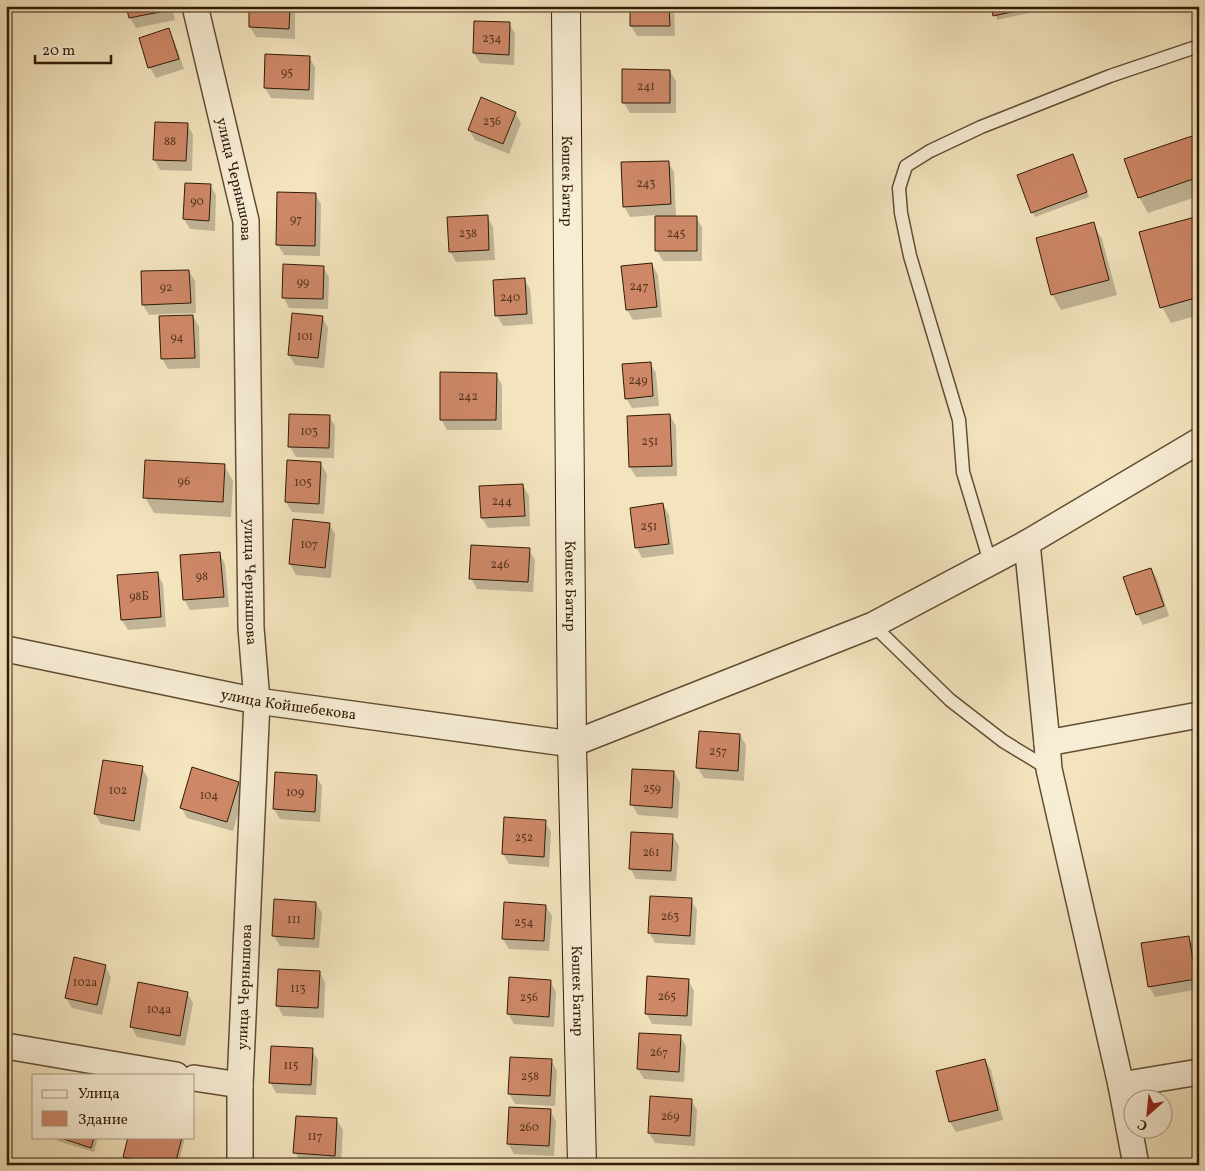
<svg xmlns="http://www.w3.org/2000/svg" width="1205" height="1171" viewBox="0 0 1205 1171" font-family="Vollkorn,serif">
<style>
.shadow{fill:#0003}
.building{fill:#ce8868;stroke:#311b05}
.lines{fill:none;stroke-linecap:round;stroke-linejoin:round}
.lane-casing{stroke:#624d33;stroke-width:15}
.street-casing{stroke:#624d33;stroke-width:28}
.secondary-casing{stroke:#311b05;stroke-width:30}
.lane{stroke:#f7edd5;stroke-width:12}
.street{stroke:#f7edd5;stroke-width:25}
.secondary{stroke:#f7edd5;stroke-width:28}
.labels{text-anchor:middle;stroke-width:4;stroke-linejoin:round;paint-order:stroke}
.number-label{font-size:12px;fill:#58361e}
.street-label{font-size:15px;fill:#311b05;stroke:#f7edd5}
</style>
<rect width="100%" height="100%" fill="#f3e4be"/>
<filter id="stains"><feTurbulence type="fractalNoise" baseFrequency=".004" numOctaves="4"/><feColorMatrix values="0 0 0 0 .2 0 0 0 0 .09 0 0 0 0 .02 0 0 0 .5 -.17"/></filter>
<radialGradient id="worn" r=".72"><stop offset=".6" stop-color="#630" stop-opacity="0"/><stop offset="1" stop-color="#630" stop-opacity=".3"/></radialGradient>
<!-- shadow -->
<path class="shadow" d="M128 6H172L175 20 136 28 130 18Z
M250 6H295V39L256 37 250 27Z
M631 6H674L675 36H637L631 26Z
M993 6H1035L1037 11 997 20Z
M509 23 515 34 514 65 480 63 474 53Z
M168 30 174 40 184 69 156 78 150 68 140 39Z
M309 57 315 67 314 100 271 98 265 88Z
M670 71 676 81V113H630L624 103Z
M515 113 521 123 509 154 475 140 469 130Z
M187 124 193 135 192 171 160 170 154 159Z
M1194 137 1199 145V196L1148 213 1139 197Z
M1075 160 1089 197 1035 217 1032 212Z
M668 162 674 172 676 217H696L702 227V261H663L657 251 656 215 630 217 624 206Z
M210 185 216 195 215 231 190 229 184 219Z
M315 194 321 204 320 256 284 255 278 245Z
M487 216 493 227 495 260 456 262 450 251Z
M1199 217V315L1171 323 1162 307Z
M1093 224 1102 239 1117 295 1061 310 1052 294Z
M652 264 658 275 662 317 633 320 627 310Z
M323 267 329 277 328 309 289 308 284 298Z
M189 271 195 281 196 313 149 315 143 305Z
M524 279 530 289 533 324 503 326 497 315Z
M193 316 199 327 200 368 168 369 162 358Z
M322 317 328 328 324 368 295 365 289 355Z
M650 363 656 373 659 406 632 408 626 398Z
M496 374 502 385V430H447L441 419Z
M670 415 676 426 677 476 636 477 630 467Z
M329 416 335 426 334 458 296 457 290 447Z
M321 464 327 474 324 514 292 512 286 502Z
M224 465 233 481 231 517 154 513 145 497Z
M523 485 529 496 530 526 488 528 482 518Z
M663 504 669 515 674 554 642 558 637 548 631 509Z
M294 520 329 524 335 534 331 578 296 575 290 564Z
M529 550 535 560 533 592 477 589 471 578Z
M219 553 225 564 229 607 190 610 184 599Z
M1151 569 1157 579 1169 616 1143 625 1137 614Z
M157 573 163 584 166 627 128 630 122 620Z
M740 735 746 745 744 781 704 778 698 768Z
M6 759 9 763 6 774Z
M142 768 148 778 140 831 101 824 95 814Z
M674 772 680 783 678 818 638 815 632 805Z
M316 776 322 786 320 822 280 819 274 809Z
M238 783 244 793 233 831 187 818 181 807Z
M545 821 551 832 549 867 509 864 503 854Z
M673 836 679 846 676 881 636 879 630 868Z
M691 900 697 910 695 945 655 943 649 932Z
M316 903 322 913 319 948 280 946 274 936Z
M546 906 552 916 549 951 509 949 503 939Z
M1188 937 1194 947 1199 977V989L1155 997 1149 986Z
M105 966 111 977 102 1015 72 1008 66 998Z
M320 972 325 983 324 1018 283 1016 277 1005Z
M688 980 694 991 692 1026 652 1024 646 1013Z
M550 981 556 992 554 1027 514 1024 508 1014Z
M187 993 193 1003 185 1046 137 1037 131 1026Z
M680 1036 686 1046 684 1082 644 1079 638 1069Z
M312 1050 318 1060 316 1095 276 1093 270 1082Z
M551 1060 557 1071 555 1106 515 1104 509 1093Z
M985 1060 991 1070 1003 1120 956 1132 950 1122Z
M691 1100 697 1110 695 1146 655 1143 649 1133Z
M550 1111 556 1121 554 1156 514 1154 508 1143Z
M337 1120 343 1130 341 1165 301 1163 295 1152Z
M56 1137H98L94 1152 58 1141Z
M129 1137H185L178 1165H138L127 1162 124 1157Z"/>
<!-- building -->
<path class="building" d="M126 6H169L170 10 129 18Z
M249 6H290L289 29 249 27Z
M630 6H669L670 26H630Z
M991 6H1035V7L993 16Z
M474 21 510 22 509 55 473 53Z
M169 28 179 59 148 68 139 38Z
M265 54 310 56 309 90 264 88Z
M622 69 670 70V103H622Z
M481 97 516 112 503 144 468 130Z
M155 122 188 123 186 161 153 160Z
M1195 135 1199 148V177L1138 198 1124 159Z
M1073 154 1087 192 1031 213 1017 175Z
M669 161 671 204 623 207 621 162Z
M185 183 211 184 209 221 183 219Z
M277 192 316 193 315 246 276 245Z
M488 215 489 250 449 252 447 217Z
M655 216H697V251H655Z
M1199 216V297L1160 308 1139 232Z
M1094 222 1109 280 1051 295 1036 238Z
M652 263 657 307 626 310 621 266Z
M283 264 324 266 323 299 282 298Z
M189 270 191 303 142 305 141 271Z
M525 278 527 314 495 316 493 280Z
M292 313 323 316 318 358 288 355Z
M193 315 195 358 161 359 159 316Z
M651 362 653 396 625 399 622 364Z
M440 372 497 373 496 420H440Z
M289 414 330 415 329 448 288 447Z
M670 414 672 466 629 467 627 416Z
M145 460 225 464 223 502 143 498Z
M287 460 321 462 319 504 285 502Z
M523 484 525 516 481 518 479 486Z
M663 503 669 544 635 548 630 508Z
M293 519 330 523 325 568 289 564Z
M471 545 530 548 528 582 469 579Z
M220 552 224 597 183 600 180 555Z
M1151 568 1164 606 1136 615 1123 577Z
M158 572 161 617 121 620 117 575Z
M699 731 740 734 738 771 696 768Z
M103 760 143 766 134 821 94 814Z
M192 767 239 782 227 822 180 808Z
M632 769 674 771 672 808 630 805Z
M275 772 317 775 315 812 273 809Z
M504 817 546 820 544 857 502 854Z
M631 832 673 834 671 871 629 869Z
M650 896 692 898 690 936 648 933Z
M274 899 316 902 314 939 272 936Z
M504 902 546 905 544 941 502 939Z
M1189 936 1196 979 1148 987 1141 943Z
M74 957 106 965 97 1005 65 998Z
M278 969 320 971 318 1008 276 1006Z
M647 976 689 979 687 1016 645 1014Z
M509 977 551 980 549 1017 507 1014Z
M138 982 188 992 180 1036 130 1027Z
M639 1033 681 1035 679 1072 637 1069Z
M271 1046 313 1048 311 1085 269 1083Z
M510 1057 552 1059 550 1096 508 1094Z
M985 1059 998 1110 949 1122 936 1071Z
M650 1096 692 1099 690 1136 648 1133Z
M509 1107 551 1109 549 1146 507 1144Z
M296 1116 337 1118 335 1156 293 1153Z
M58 1137H94L91 1148Z
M128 1137H182L175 1165H152L123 1157Z"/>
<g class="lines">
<defs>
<path id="lane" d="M990 562 963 472 959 420 910 256 901 213 899 188 906 166 930 151 981 127 1110 76 1199 46
M873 625 950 700 1003 741 1049 769"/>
<g id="street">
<path id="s1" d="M195 6 246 221 251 628 257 701 240 1085V1165"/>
<path d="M1027 543 1047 743"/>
<path id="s2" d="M6 649 257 701 572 744 873 625 1027 543 1199 441"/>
<path d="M6 1046 176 1075"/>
<path d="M194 1078 240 1085"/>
<path d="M1121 1085 1199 1072"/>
<path d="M1136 1165 1121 1085 1049 769 1047 743 1199 715"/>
</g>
<g id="secondary">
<path id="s3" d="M566 6 572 744 582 1165"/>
</g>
</defs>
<!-- lane casing -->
<use href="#lane" class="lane-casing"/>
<!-- street casing -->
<use href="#street" class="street-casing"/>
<!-- secondary casing -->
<use href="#secondary" class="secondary-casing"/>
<!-- lane -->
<use href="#lane" class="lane"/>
<!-- street -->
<use href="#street" class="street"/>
<!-- secondary -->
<use href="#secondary" class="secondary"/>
</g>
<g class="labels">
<!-- number labels -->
<g class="number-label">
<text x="492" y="42">234</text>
<text x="287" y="76">95</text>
<text x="646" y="90">241</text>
<text x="492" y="125">236</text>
<text x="170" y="145">88</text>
<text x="646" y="187">243</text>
<text x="197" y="205">90</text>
<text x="296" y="223">97</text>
<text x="468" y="237">238</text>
<text x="676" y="237">245</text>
<text x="303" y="286">99</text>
<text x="639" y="290">247</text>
<text x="166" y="291">92</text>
<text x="510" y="301">240</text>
<text x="305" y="340">101</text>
<text x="177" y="341">94</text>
<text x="638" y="384">249</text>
<text x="468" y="400">242</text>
<text x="309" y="435">103</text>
<text x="650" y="445">251</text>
<text x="184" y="485">96</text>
<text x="303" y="486">105</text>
<text x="502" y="505">244</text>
<text x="649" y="530">251</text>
<text x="309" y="548">107</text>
<text x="500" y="568">246</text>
<text x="202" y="580">98</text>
<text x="139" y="600">98Б</text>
<text x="718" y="755">257</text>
<text x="652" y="792">259</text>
<text x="118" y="794">102</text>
<text x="295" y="796">109</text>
<text x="209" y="799">104</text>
<text x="524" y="841">252</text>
<text x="651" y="856">261</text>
<text x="670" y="920">263</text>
<text x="294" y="923">111</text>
<text x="524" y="926">254</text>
<text x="85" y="986">102а</text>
<text x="298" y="992">113</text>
<text x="667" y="1000">265</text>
<text x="529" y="1001">256</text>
<text x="159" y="1013">104а</text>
<text x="659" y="1056">267</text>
<text x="291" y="1069">115</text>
<text x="530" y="1080">258</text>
<text x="670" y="1120">269</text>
<text x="529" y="1131">260</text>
<text x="315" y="1140">117</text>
</g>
<!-- street labels -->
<g class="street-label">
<text dy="5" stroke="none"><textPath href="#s1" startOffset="178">улица Чернышова</textPath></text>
<text dy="5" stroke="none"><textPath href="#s3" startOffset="175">Көшек Батыр</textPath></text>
<text dy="5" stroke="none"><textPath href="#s1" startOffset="582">улица Чернышова</textPath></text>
<text dy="5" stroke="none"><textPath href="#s3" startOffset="580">Көшек Батыр</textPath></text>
<text dy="5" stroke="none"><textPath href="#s2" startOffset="288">улица Койшебекова</textPath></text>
<text transform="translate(244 987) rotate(-88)" y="5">улица Чернышова</text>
<text dy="5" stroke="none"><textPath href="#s3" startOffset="985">Көшек Батыр</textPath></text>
</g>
</g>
<!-- margin -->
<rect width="1205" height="1171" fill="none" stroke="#f3e4be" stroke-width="25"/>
<rect x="8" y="8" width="1190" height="1156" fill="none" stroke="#311b05" stroke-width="2.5"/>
<rect x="12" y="12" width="1180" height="1146" fill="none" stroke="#311b05"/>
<!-- legend -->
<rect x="32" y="1074" width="162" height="65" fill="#f7edd5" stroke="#a89982"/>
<rect x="42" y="1090" width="25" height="8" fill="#f7edd5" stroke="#a89982"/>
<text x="78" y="1098" font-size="15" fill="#311b05">Улица</text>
<rect x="42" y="1111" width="25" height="15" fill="#ce8868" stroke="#a89982"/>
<text x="78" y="1124" font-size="15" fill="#311b05">Здание</text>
<!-- north arrow -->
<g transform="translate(1148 1114) rotate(207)"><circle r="24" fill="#f7edd5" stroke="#a89982"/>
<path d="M0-4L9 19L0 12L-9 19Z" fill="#8f2418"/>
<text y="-8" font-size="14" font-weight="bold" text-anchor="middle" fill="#311b05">С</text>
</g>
<!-- scale -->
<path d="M35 55v8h76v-8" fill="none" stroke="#311b05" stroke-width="2.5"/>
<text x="42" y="55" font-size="15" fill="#311b05" stroke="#f7edd5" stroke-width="4" paint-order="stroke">20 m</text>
<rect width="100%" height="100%" filter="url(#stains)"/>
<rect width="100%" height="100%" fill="url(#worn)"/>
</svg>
